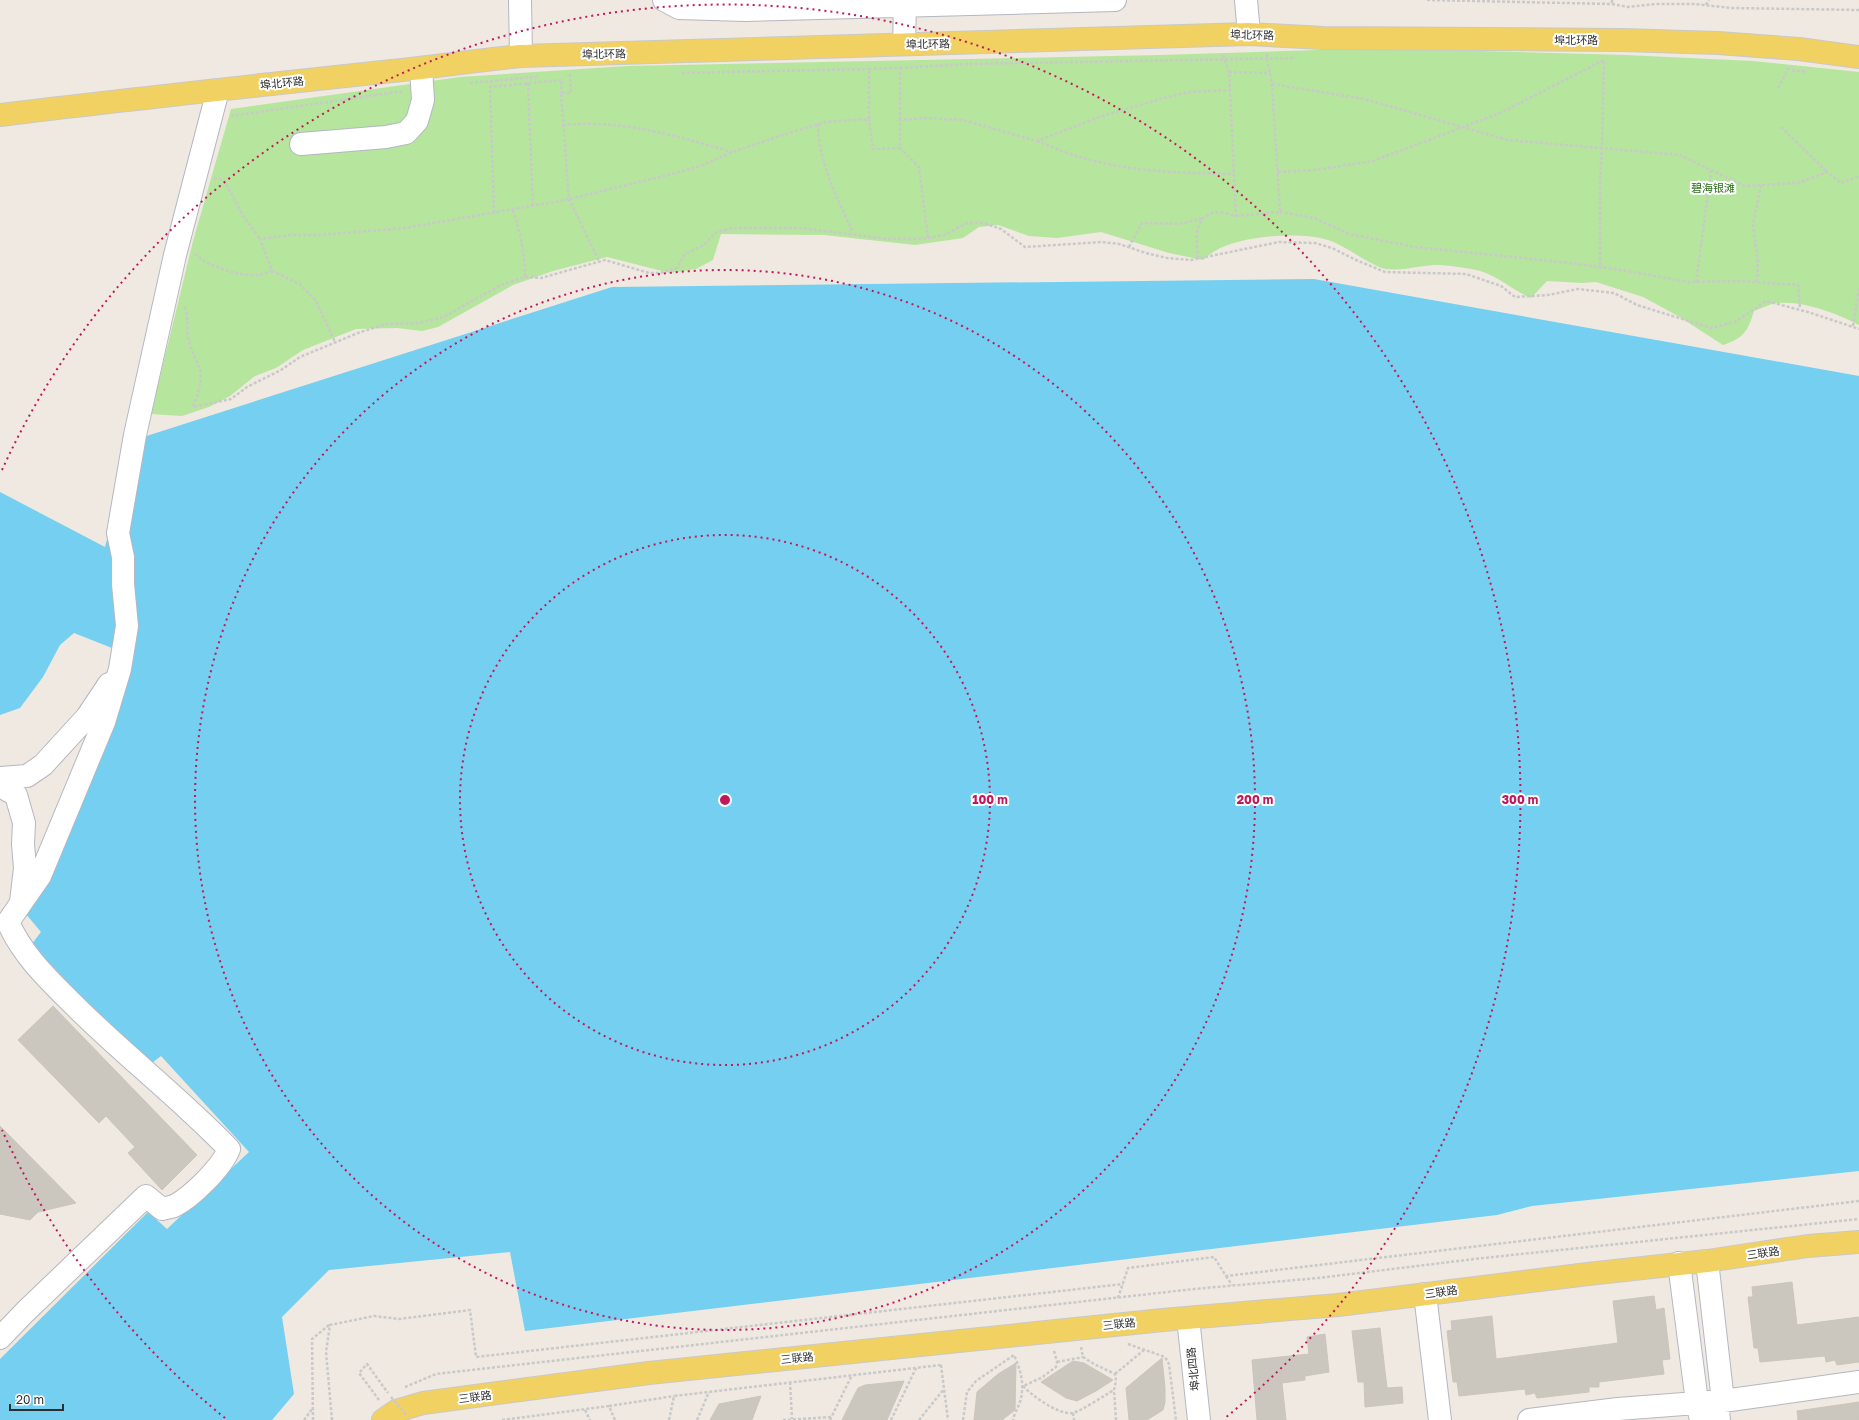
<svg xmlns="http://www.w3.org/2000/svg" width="1859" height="1420" viewBox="0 0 1859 1420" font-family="'Golos Text','Noto Sans SC',sans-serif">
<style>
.green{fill:#b6e59e}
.water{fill:#75cff0}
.building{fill:#cbc7bf;stroke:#cbc5ba}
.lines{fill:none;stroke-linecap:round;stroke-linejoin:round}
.minor-casing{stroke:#b4b7c1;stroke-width:24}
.major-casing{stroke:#c9c9c9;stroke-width:24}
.path{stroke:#c9c9c9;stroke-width:2.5;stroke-dasharray:3 2;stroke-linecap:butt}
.minor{stroke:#fff;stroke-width:22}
.major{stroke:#f2d163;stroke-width:22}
.path-bridge{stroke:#c9c9c9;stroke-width:2.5;stroke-dasharray:3 2;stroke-linecap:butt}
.ring{fill:none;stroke:#c2185b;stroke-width:2;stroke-dasharray:2 4}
.labels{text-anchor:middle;stroke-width:4;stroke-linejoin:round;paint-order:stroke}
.street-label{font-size:11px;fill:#2e2e2e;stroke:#fff}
.park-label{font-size:11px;fill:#2c6e1b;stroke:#fff}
.centre{fill:#c2185b;stroke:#fff;stroke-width:2}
.ring-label{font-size:12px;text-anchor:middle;font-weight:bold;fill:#c2185b;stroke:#fff;stroke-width:4;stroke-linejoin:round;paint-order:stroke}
</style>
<rect width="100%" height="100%" fill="#efe9e1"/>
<!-- green -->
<path class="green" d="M1317 50H1441L1626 55 1753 61 1859 72V325C1837 313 1797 298 1772 304 1766 306 1760 309 1754 311 1748 331 1744 338 1723 345L1678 316 1643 297 1596 282 1582 283 1547 281 1531 298C1510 289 1494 272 1471 269 1459 267 1446 265 1434 265 1418 266 1403 271 1386 269 1371 266 1347 247 1331 241 1303 231 1242 235 1215 251 1211 253 1207 257 1203 260L1169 253 1101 232 1057 238 1029 236 998 225 979 227 963 238 915 245 824 235 721 234 713 260 696 269 670 273 607 257 553 271 513 285 438 327 422 331 397 328 356 329 303 350 276 368 255 376 230 396 209 407 182 416 151 414 193 241 231 109 460 77 627 66 1160 55Z"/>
<!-- water -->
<path class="water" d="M1314 279 1859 376V1171L1532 1206 1497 1215 525 1331 510 1252 329 1270 282 1317 294 1394 272 1420H0V1359L148 1212 167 1229 249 1152 161 1056 148 1066 28 949 41 932 20 907 80 754 117 650 74 633 60 645 43 677 20 708 0 715V492L105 547 134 440 612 287Z"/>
<!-- building -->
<path class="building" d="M53 1006 197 1155 162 1190 128 1153 135 1147 106 1116 99 1123 18 1040Z
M0 1126 76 1203 38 1212 30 1220 0 1214Z
M1792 1282 1797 1325 1859 1317V1362L1837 1365 1835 1360 1826 1362 1825 1356 1760 1362 1758 1348H1754L1748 1297H1753L1752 1287Z
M1654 1296 1656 1310 1664 1308 1670 1359 1662 1360 1664 1374 1599 1382V1387H1589V1392L1537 1398 1535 1393 1526 1395 1525 1389 1459 1396 1457 1382H1453L1447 1331 1452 1330 1451 1321 1492 1316 1496 1359 1618 1343 1613 1301Z
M1380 1328 1387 1388 1402 1387 1403 1403 1365 1407 1364 1382H1358L1352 1331Z
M1325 1334 1329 1372 1305 1376V1380L1282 1383 1286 1420H1257L1252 1360 1309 1354 1307 1337Z
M1162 1358 1165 1388V1402L1163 1410 1147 1420H1129L1126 1388Z
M1073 1361 1084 1363 1113 1380 1096 1391 1077 1401 1066 1398 1041 1382Z
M1016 1363 1015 1410 1002 1420H974L977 1392 998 1374Z
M904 1381 887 1420H842L858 1388 865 1385Z
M761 1396 752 1420H710L719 1404Z
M1859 1402V1420H1798L1797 1411Z"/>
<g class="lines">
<defs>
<path id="minor" d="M520 0 521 56
M664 0 679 8 745 10 1115 0
M1246 0 1249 34
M904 44 905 4
M301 144 386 137 406 133 417 121 423 100 421 68
M0 778 27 776 43 765 87 717 109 684
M0 786 16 795 24 823 23 844 25 868 21 902
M1707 1261 1723 1401 1718 1410 1719 1420
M1679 1263 1697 1402 1701 1420
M1425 1294 1440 1420
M1188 1318 1199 1420
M0 1338 25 1312 146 1196 162 1209C166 1208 171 1207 174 1206 192 1197 222 1167 229 1149 180 1098 124 1055 74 1005 49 980 22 955 8 922L40 876 104 722 120 669 127 626 123 584V557L118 533 135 435 175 255 218 90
M1529 1420 1618 1409 1723 1401 1859 1382"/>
<path id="major" d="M0 115C130 99 261 85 392 71 435 67 478 60 521 56L1249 34 1323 38 1622 40 1718 43 1799 49 1859 57
M383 1420 396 1411 423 1403 649 1373 1163 1320 1338 1305 1588 1274 1707 1261 1808 1246 1859 1242"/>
</defs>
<!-- minor casing -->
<use href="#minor" class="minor-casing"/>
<!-- major casing -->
<use href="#major" class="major-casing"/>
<!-- path -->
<path class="path" d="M1427 0 1612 4 1628 7 1655 4H1694L1732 8 1859 10
M1612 0V4
M1706 5 1709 0
M900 68 970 64 1295 58
M1792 70 1807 72
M1229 72 1270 73
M682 73 869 69
M570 74 571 93H561L569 199 599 261
M470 83 537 77
M528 83 533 206
M1272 84 1364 99 1508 140 1680 155 1744 186 1798 183 1827 172 1841 183 1859 176
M1778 88 1789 67
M231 116 404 91
M869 119V69L900 68V120
M818 124C818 163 838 198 853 233
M563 125C620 119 677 136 732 152
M1781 127 1827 172
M1037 141C1050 146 1063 152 1077 156 1128 172 1181 173 1234 174
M900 148 919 167 928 238
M1278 172 1315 170 1373 161 1500 113 1604 60 1602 147 1600 180V267
M214 178 224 180 244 217 260 239
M513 210C520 233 525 253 525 277
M1280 212 1314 218 1349 234 1415 247 1570 263 1622 270 1688 282 1738 281 1798 285 1800 309
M494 213 490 87 562 80 561 93
M1236 216 1280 212 1272 84 1267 59V53
M1129 247 1142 223 1179 224 1204 218
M195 254C209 267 241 277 260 275 264 274 268 272 272 271L260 239 289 235H320L405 228 565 200 676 173 703 165 730 153 779 136 825 122 869 119 873 149 900 148V120L926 118 963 120 1037 141 1105 115 1168 97 1190 92 1230 90
M1198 258C1196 241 1193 214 1218 212 1223 212 1231 215 1236 216L1229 72 1223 55
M272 271 300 284 316 301 335 342
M1696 282 1711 171
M1757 282 1758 262 1753 225 1761 185
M185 307C189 317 186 327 188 338 190 348 194 355 198 364 204 379 198 393 193 407L231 399 247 387 281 370 300 357 358 333 386 324 418 323 443 317 501 285 525 277 541 278 605 260 649 273H660L677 268 685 254 704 245 715 233 732 228H801L888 239H922L944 235 967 223H984L1001 229 1025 247 1102 242 1119 244 1146 253 1167 258 1191 260 1279 242 1315 243 1332 248 1356 260 1385 272 1466 274 1501 286 1515 297 1548 295 1578 289 1614 293 1637 305 1711 328 1735 322 1766 301 1808 312 1859 329
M1853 326 1859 287
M1226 1276 1232 1285
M1118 1298 1128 1268 1214 1257 1226 1276 1859 1201
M1128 1344 1165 1357 1169 1364 1176 1420
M1081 1347 1083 1357 1094 1364 1115 1374 1116 1381 1114 1390 1116 1420
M1054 1351 1057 1362 1056 1367 1041 1378 1023 1386C1032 1396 1059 1415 1072 1413 1080 1412 1105 1395 1114 1390
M1057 1362 1083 1357
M941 1365 948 1420
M1115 1374 1144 1350
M790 1382 792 1419
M405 1387 436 1374 480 1369 1194 1289 1318 1278 1483 1258 1859 1219
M379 1400 359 1373 367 1364 388 1393
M609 1406 674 1396
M585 1410 590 1420
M1073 1413 1074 1420
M304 1420 313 1408
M313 1420 312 1339 329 1325
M332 1420 326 1352 330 1325 374 1316 399 1319 470 1310 476 1357 1123 1284
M502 1420 609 1406 615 1420
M669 1420 674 1396 941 1365
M697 1420 709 1392
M783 1420 831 1417
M830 1420 852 1375
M891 1420 916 1368
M919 1420 944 1389
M963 1420 967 1392 976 1381 1014 1355C1021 1371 1025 1385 1020 1402 1018 1408 1014 1414 1013 1420"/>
<!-- minor -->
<use href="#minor" class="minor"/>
<!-- major -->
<use href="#major" class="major"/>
<!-- path-bridge -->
<path class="path-bridge" d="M391 1397 407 1416"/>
</g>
<!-- distance rings -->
<g class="ring">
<circle cx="725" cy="800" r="265"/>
<circle cx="725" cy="800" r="530"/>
<path d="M225 1418A795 795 0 0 1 2 1130M2 470A795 795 0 1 1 1225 1418"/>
</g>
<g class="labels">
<!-- street labels -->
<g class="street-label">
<text transform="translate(1252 35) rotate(1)" y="4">埠北环路</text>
<text x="1576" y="44">埠北环路</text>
<text transform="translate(928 44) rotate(-1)" y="4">埠北环路</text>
<text transform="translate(604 54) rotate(-1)" y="4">埠北环路</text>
<text transform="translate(282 83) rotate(-6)" y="4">埠北环路</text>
<text transform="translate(1763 1253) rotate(-8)" y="4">三联路</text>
<text transform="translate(1441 1292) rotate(-8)" y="4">三联路</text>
<text transform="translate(1119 1324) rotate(-6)" y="4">三联路</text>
<text transform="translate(797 1358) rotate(-6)" y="4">三联路</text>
<text transform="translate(1193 1369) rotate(-96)" y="4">埠北四路</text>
<text transform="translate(475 1397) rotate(-7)" y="4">三联路</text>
</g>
<!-- park labels -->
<g class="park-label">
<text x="1713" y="192">碧海银滩</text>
</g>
</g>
<circle cx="725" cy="800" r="6" class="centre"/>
<g class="ring-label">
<text x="990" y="804">100 m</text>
<text x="1255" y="804">200 m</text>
<text x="1520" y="804">300 m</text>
</g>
<!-- scale -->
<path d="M10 1404v6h53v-6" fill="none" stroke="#2e2e2e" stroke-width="2"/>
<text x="16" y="1404" font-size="12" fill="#2e2e2e" stroke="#ffffff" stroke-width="3" paint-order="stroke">20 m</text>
</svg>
